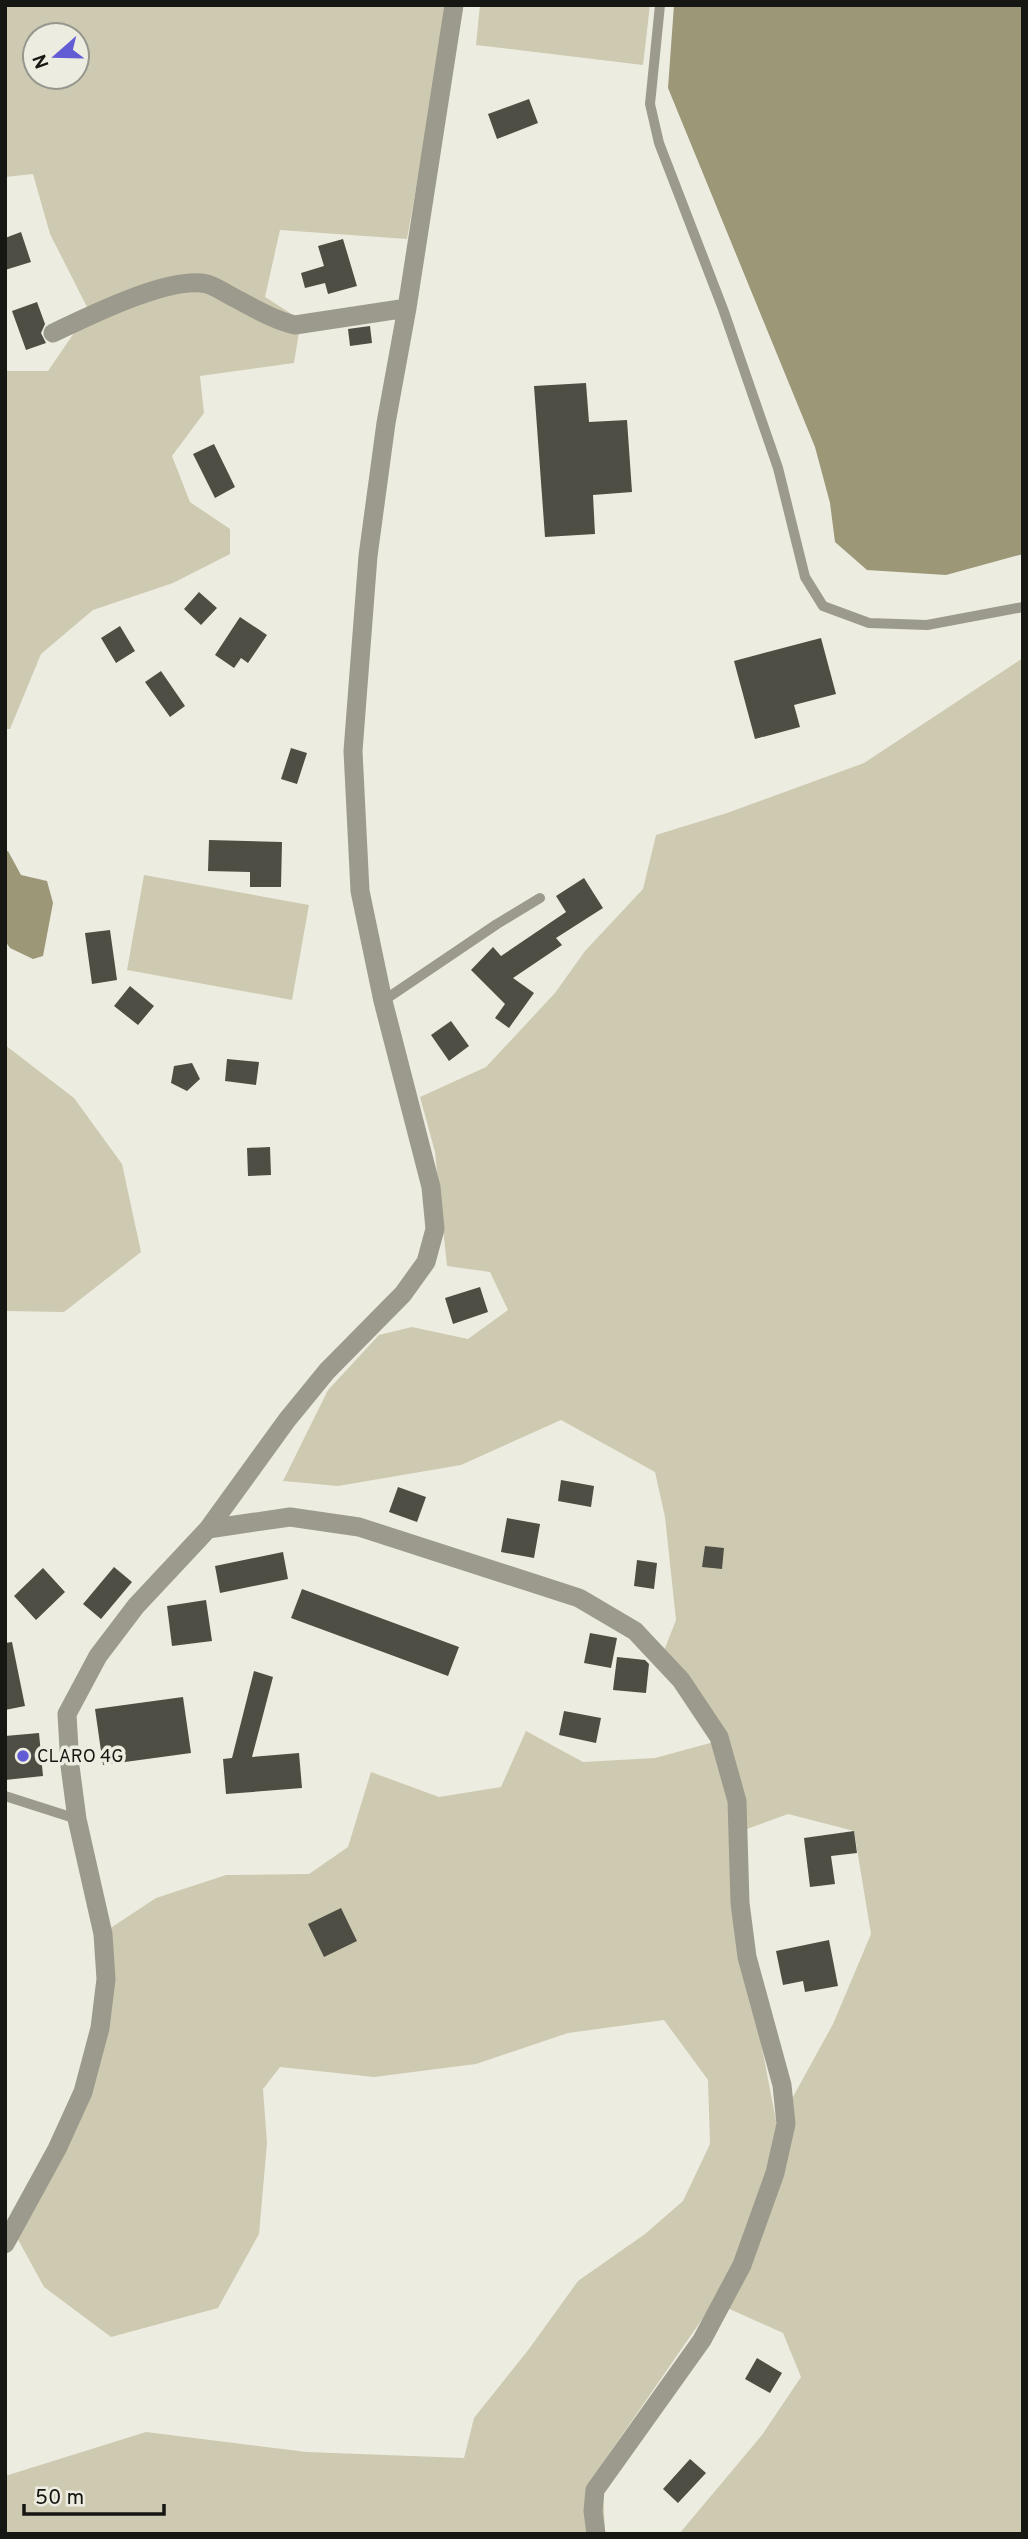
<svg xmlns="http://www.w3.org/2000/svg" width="1028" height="2539" viewBox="0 0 1028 2539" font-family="Overpass,sans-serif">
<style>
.green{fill:#cecab1;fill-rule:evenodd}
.water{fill:#9b9777}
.building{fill:#4f4e44}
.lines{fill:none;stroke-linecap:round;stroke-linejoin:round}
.lane{stroke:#9c9a8c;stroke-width:10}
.street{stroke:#9c9a8c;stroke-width:19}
.poi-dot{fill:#635dd5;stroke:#edece0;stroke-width:2.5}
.labels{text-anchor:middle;stroke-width:7;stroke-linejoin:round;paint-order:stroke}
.poi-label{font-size:18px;fill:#161612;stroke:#edece0;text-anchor:start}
</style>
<rect width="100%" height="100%" fill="#edece0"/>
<!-- green -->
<path class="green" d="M5 5H448L407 239 280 230 265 297 301 320 294 363 200 376 204 413 172 456 190 502 230 529V554L173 583 93 610 41 654 10 729H5V371H48L89 311 50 234 33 174 5 177ZM35 35H77V77H35Z
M480 5H650L643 65 476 45Z
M1023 658V2534H679L762 2435 801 2377 783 2333 714 2302 602 2464 605 2534H5V2476L146 2432 307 2452 464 2458 474 2418 529 2349 578 2281 645 2234 683 2201 710 2144 708 2080 664 2020 568 2033 476 2064 374 2077 280 2067 263 2089 267 2143 259 2234 218 2308 111 2337 44 2287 15 2234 90 2094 109 1929 156 1898 226 1875 309 1874 348 1847 371 1772 439 1797 501 1787 526 1731 583 1762 655 1758 714 1742 693 1709 658 1666 676 1620 665 1517 655 1472 561 1420 461 1465 338 1486 283 1481 328 1390 379 1335 412 1327 468 1339 508 1310 490 1272 447 1266 435 1152 420 1097 486 1067 555 993 585 951 643 889 656 835 727 813 864 763ZM788 1814 854 1831 871 1934 833 2024 777 2126 758 2027 736 1833Z
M144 875 309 905 292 1000 127 970Z
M5 1045 74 1098 122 1164 141 1252 64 1312 5 1311Z"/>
<!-- water -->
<path class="water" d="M674 5H1023V554L946 575 867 570 835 542 830 503 815 447 668 88Z
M8 851 21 875 47 881 53 903 43 956 33 959 10 948 5 941V852Z"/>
<!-- building -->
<path class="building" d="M529 99 538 123 497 139 488 114Z
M21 232 31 262 5 270V238Z
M343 239 357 286 328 294 325 283 305 288 301 273 324 266 318 246Z
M37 302 45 324 41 333 46 343 26 350 12 311Z
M370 326 372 343 350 346 348 329Z
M586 383 589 422 627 420 632 492 593 495 595 534 545 537 534 386Z
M214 444 235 487 215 498 193 454Z
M199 592 217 608 201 625 184 609Z
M240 617 267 635 248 663 241 658 234 668 215 655Z
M120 626 135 651 116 663 101 638Z
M821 638 836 694 794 705 800 727 755 739 734 661Z
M161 671 185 706 170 717 145 682Z
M291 748 307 753 297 784 281 779Z
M209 840 282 842 281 887H250V872L208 871Z
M584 878 603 908 556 938 562 945 513 978 534 993 509 1028 495 1018 505 1004 471 970 493 947 501 956 566 912 556 896Z
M110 930 117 980 92 984 85 933Z
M130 986 154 1006 138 1025 114 1006Z
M451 1021 469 1046 449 1061 431 1035Z
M227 1059 259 1062 256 1085 225 1081Z
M192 1063 200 1079 187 1091 171 1083 174 1066Z
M270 1147 271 1175 248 1176 247 1148Z
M480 1287 488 1312 453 1324 445 1298Z
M561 1480 594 1486 591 1507 558 1501Z
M398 1487 426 1497 417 1522 389 1512Z
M507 1518 540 1524 534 1558 501 1552Z
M705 1546 724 1548 722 1569 702 1567Z
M283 1552 288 1579 220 1593 215 1566Z
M637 1560 657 1563 654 1589 634 1586Z
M114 1567 132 1582 101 1619 83 1604Z
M43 1568 65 1592 36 1620 14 1596Z
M302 1589 459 1647 448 1676 291 1618Z
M206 1600 212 1641 172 1646 167 1606Z
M590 1633 617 1638 611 1668 584 1663Z
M12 1642 25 1706 5 1710V1643Z
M617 1657 645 1660 649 1664 646 1693 613 1690Z
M254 1671 273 1677 252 1757 299 1753 302 1788 226 1794 223 1759 232 1758Z
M183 1697 191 1753 103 1765 95 1709Z
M564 1711 601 1718 596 1743 559 1735Z
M39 1733 43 1776 5 1780V1736Z
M854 1831 857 1853 831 1856 835 1884 810 1887 804 1838Z
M341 1908 357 1941 324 1957 308 1924Z
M829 1940 838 1986 805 1992 803 1981 783 1985 776 1951Z
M757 2358 782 2373 770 2393 745 2379Z
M690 2459 706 2473 678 2503 663 2489Z"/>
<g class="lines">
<!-- lane -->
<path class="lane" d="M660 5 650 104 659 143 723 309 778 468 805 577 823 606 869 623 927 625 1023 607
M383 1001 497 924 540 898
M5 1796 77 1819"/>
<!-- street -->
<path class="street" d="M53 333C87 317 170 275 207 284 215 286 223 292 231 296 252 307 273 320 295 325L407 308
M208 1529 290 1517 359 1527 579 1598 635 1631 681 1680 719 1737 737 1801 740 1903 747 1957 782 2085 786 2124 775 2173 742 2265 702 2340 595 2490 593 2511 596 2534
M5 2244 57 2149 83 2092 100 2028 106 1979 103 1934 77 1819 70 1766 67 1714 98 1656 136 1606 208 1529 287 1420 327 1371 403 1294 426 1262 435 1229 431 1187 383 1001 360 891 353 751 368 556 386 423 407 308 454 5"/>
</g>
<!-- markers -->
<circle class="poi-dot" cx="23" cy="1756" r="7"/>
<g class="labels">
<!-- poi labels -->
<g class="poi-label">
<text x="37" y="1762">CLARO 4G</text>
</g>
</g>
<!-- border -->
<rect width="1028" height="2539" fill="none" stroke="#161612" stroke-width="14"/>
<!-- north arrow -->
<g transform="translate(56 56) rotate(250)"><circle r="33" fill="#edece0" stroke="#97968e" stroke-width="2"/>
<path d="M0-5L12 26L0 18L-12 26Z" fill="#635dd5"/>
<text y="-10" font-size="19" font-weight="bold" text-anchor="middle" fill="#161612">N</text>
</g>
<!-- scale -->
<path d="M24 2504v10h140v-10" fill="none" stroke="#161612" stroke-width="3.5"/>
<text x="35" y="2504" font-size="21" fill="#161612" stroke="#edece0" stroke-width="5" paint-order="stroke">50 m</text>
</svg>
